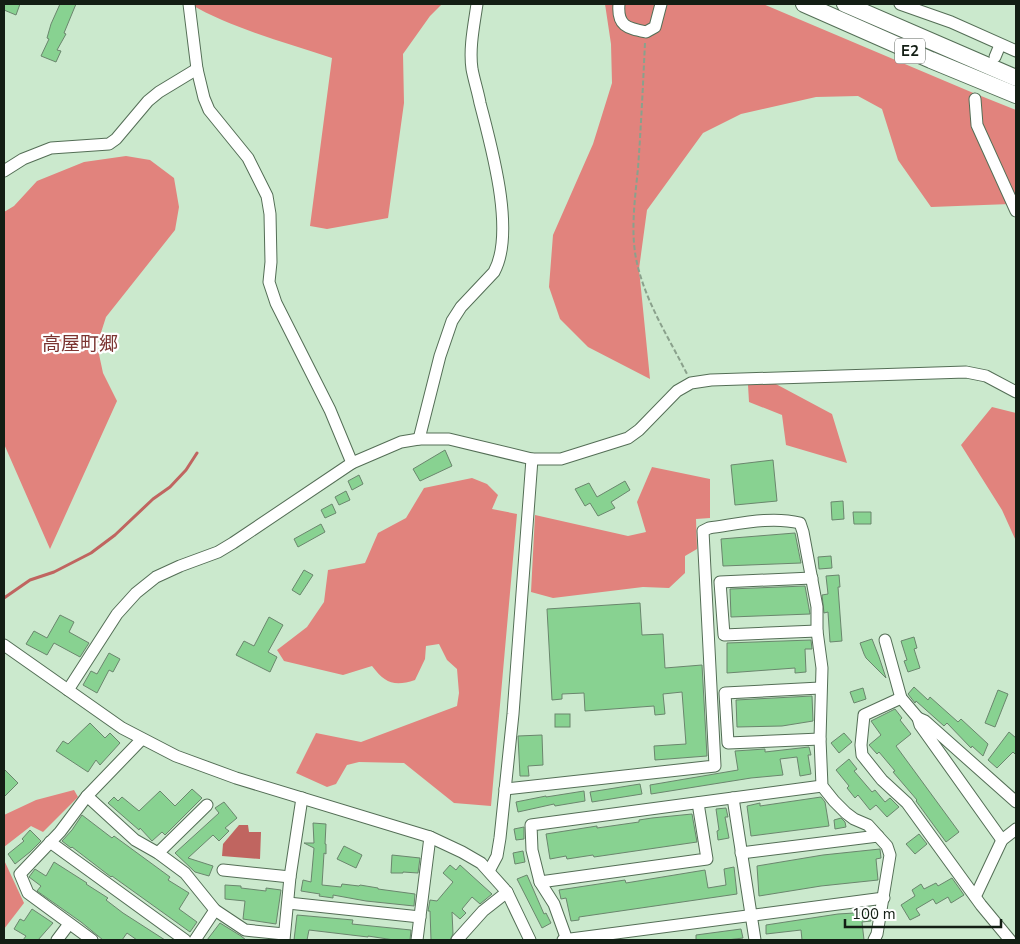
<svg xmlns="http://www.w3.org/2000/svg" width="1020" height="944" viewBox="0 0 1020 944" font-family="'Nunito Sans','Noto Sans JP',sans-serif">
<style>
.forest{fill:#e1837d}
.water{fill:#c06560}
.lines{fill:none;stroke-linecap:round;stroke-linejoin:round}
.stream{stroke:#c06560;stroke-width:3}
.building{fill:#88d291;stroke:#6a866d}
.minor-casing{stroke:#546e56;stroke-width:13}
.highway-casing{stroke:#546e56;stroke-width:18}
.path{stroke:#8aa18c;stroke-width:2;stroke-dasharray:5 2.5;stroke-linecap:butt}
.minor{stroke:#fff;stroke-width:11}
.highway{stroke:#fff;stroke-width:16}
.labels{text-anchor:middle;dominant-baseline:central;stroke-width:4.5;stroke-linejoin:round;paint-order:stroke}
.shield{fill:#fff;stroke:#5a625a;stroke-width:1}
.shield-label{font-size:15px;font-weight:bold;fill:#131e14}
.quarter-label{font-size:19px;fill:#7c3532;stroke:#fff}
</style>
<rect width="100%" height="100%" fill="#cbe9cd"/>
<g class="forest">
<path d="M 190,4 L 442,4 L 430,16 L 403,54 L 404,103 L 388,218 L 327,229 L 310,226 L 332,58 C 285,42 233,29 190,4 Z"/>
<polygon points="605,4 763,4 971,92 1016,110 1016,212 1010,204 931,207 898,160 882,109 858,96 816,97 741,114 703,133 647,210 639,269 650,379 588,347 560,319 549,287 553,235 593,144 612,83 611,44"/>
<polygon points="126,156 150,160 174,178 179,207 175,230 106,317 97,345 103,373 117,401 50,549 4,444 4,212 14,206 37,181 84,162"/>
<polygon points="774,383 832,414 847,463 786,445 782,415 749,402 748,385"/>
<polygon points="992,407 1016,413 1016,541 1002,510 961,445"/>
<polygon points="652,467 710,479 710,518 696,519 697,549 685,556 685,573 669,588 643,587 553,598 531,592 535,515 628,536 646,532 637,502"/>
<path d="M 472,478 L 487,484 L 498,495 L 492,509 L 517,514 L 491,806 L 454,803 L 404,763 L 359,762 L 347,765 L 336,784 L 327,787 L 296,773 L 316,733 L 361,742 L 457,706 L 459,693 L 457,669 L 447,660 L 439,644 L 426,646 L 425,659 L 415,680 C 394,687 385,683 372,666 L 343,675 L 284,661 L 277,650 L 307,627 L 324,602 L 328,570 L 365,563 L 378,533 L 406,518 L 424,488 Z"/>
<polygon points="74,790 78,797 43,832 31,826 4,847 4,815 36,800"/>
<polygon points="4,860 24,903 4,929"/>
</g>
<polygon class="water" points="239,825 248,825 249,832 261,832 260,859 222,856 223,844"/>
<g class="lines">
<polyline class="stream" points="4,598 30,580 54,572 91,553 115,535 153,499 170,487 186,470 197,453"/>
</g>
<g class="building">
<polygon points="4,4 20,4 16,15 4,10"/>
<polygon points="60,4 76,4 64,33 66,34 57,50 61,51 56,62 41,56 49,39 47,38 51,24"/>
<polygon points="445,450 452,466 420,481 413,469"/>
<polygon points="773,460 777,501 735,505 731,465"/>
<polygon points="359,475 363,484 352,490 348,481"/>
<polygon points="625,481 630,490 611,502 615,508 598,516 590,503 585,506 575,489 589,483 597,497"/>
<polygon points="346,491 350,500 339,505 335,497"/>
<polygon points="843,501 844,519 832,520 831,502"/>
<polygon points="332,504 336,513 325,518 321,510"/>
<polygon points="853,512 871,512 871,524 854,524"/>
<polygon points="321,524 325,532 298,547 294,539"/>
<polygon points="795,533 801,563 723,566 721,539"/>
<polygon points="831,556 832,568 819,569 818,557"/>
<polygon points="304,570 313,575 300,595 292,590"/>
<polygon points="839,575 840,587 838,587 842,641 830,642 828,612 824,613 822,595 828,594 826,576"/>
<polygon points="805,586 810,614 731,617 730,589"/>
<polygon points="640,603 642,635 663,634 665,668 702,665 707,756 655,760 654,746 686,744 682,692 663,694 665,714 655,715 654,706 585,711 584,693 562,694 562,699 552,700 547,609"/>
<polygon points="60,615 74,622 69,632 89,643 80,657 54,643 47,655 26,644 34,631 47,638"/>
<polygon points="269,617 283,625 268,652 277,657 270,672 236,655 244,641 254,646"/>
<polygon points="914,637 917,648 914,649 920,668 908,672 904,661 907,660 901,641"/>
<polygon points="872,639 879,657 886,678 866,658 864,654 860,643"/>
<polygon points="811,640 812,649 805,649 806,672 795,673 795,668 727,673 727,643"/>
<polygon points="109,653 120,659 113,672 109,670 97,693 83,685 91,671 97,674"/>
<polygon points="914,687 928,700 930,697 958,722 961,719 988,744 983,756 972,746 971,748 947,723 944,726 916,701 915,703 908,694"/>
<polygon points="863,688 866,699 854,703 850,692"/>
<polygon points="998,690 1008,694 995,727 985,723"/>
<polygon points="812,696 813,721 782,726 737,727 736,700"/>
<polygon points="895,709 902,718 900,720 911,734 896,746 959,832 946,842 916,801 917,800 893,772 895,771 879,752 877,754 869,745 881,735 871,721"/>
<rect x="555" y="714" width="15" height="13"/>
<polygon points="90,723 105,738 110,733 120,743 100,765 96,760 88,772 56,751 63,741 68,744"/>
<polygon points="1009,732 1016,738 1016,755 1013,752 997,768 988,760"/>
<polygon points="844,733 852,742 839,753 831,743"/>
<polygon points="542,735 543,765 528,766 529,776 520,776 518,736"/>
<polygon points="809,747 811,755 808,755 811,774 800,776 797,757 780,759 783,775 751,778 651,794 650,785 738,770 735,751 765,749 765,752"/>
<polygon points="849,759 857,769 854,771 872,792 875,790 885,802 890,798 899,807 887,817 876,805 870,810 858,795 855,798 847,788 849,786 836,770"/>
<polygon points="4,769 18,783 4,797"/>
<polygon points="640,784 642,794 592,802 590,792"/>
<polygon points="192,789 202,798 165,835 162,832 152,841 140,828 139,830 108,803 114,797 118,801 122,797 139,811 160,791 175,806"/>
<polygon points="584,791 585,801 555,806 554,804 518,812 516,802 546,796 546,797"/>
<polygon points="821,797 825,802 829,826 751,836 747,806 760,803 760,806"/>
<polygon points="224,802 237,818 225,828 229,831 219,841 213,835 188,858 213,866 209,876 195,872 175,853 219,813 215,808"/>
<polygon points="726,808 728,817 725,817 729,838 718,840 717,831 719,830 716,809"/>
<polygon points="692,814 697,842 594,857 593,855 567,859 566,856 550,859 546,834 597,826 597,828 639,822 639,820 652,818"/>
<polygon points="82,815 112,838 114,836 170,877 168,880 189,893 179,909 197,922 190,932 112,876 111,877 72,847 71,848 62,841 72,830"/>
<polygon points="841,818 845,822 846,827 835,829 834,820"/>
<polygon points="313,823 326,824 325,844 326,844 326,854 324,853 322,885 341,887 342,884 359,886 360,885 378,888 378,889 415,894 414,906 366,901 333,895 333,898 319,896 320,894 301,891 303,880 311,882 314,848 304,843 314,843"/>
<polygon points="524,827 524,839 516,840 514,829"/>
<polygon points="30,830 41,841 30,852 15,864 8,854 24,841 22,839"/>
<polygon points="919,834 927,844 915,854 906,844"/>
<polygon points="344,846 362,855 356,868 337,859"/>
<polygon points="880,849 881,858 876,859 878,880 821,886 759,896 757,866 823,855"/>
<polygon points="523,851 525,862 515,864 513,853"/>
<polygon points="392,855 420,858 418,873 403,872 403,873 391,873"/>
<polygon points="54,862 87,883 86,884 108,898 106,900 123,913 165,940 137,940 127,933 122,940 103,940 81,922 37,891 41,886 29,877 35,869 46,876"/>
<polygon points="450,865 456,870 460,865 492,894 480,904 472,897 462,909 466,913 460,919 452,912 453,934 450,940 431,940 430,911 428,911 430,900 437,901 453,882 443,873"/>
<polygon points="734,867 737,894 579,917 579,920 571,921 566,898 561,899 559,890 625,880 626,883 705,870 708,888 726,885 724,869"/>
<polygon points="527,875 544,914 546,913 551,923 542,928 517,879"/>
<polygon points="952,878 964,895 951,903 948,897 936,904 933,899 916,909 920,915 910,920 901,905 915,896 912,890 921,884 924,889 936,883 938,886"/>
<polygon points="225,885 241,886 241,888 266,891 266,888 281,890 276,924 243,919 245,901 225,899"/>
<polygon points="32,909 53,923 38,940 23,940 26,936 14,929 20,919 24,921"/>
<polygon points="871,912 871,921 862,922 864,940 802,940 801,930 766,934 766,925 838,914"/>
<polygon points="297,915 353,920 352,924 411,930 410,940 394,940 368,936 368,937 309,930 307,940 294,940"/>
<polygon points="220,923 241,936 246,940 207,940"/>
<polygon points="741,929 743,938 727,940 696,940 696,935"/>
</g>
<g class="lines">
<g class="minor-casing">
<g id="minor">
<polyline points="189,4 197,69 204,98 209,110 248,158 267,196 270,214 271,262 269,282 276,303 330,410 352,463"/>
<path d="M 619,4 C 617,26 627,28 646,32 L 655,27 L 661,4"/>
<polyline points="900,4 951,22 1016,51"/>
<polyline points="995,57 1000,45"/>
<polyline points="975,99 977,125 1016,211"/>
<polyline points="4,171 23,159 51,148 109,144 116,139 148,101 159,92 197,69"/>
<path d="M 419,439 L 440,356 L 452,321 L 461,307 L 494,272 C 516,232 491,146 480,103 C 478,92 474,80 472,69 C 469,48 474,25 477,4"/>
<polyline points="812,578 720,582 724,635 817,631"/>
<polyline points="885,640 901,698 918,718"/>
<polyline points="4,645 122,728 176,756 236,778 430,837 462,852 481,863 507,892 530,940"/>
<polyline points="68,690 117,614 136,593 156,577 180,566 218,552 233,543 352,463 401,442 419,439 449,439 532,459 561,459 628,438 639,430 677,391 691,383 711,380 966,372 986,376 1016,392"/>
<polyline points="901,698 864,715 861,745 862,755 882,780 907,803 981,905 1010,940"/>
<polyline points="820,739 728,743 725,693 820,688"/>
<path d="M 505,789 L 715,766 L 703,531 L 709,528 C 739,524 770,516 800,523 L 803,532 L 817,607 L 817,631 L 822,668 L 820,739 L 822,786 L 834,801 L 846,813 L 854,819 L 868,825 L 887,846 L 890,855 L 877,934 L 874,940"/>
<polyline points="87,796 135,840 158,853 185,873 215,910 245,930 284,934"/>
<polyline points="733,798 755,940"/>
<polyline points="1002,840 920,725 918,718 925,721 1016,802"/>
<polyline points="50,842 185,940"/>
<polyline points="158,853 207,805"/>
<polyline points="741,853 878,836"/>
<polyline points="223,870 290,877"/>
<polyline points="489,871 497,856 500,838 513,714 532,459"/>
<polyline points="540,882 707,859 698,803"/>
<polyline points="975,896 977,893 1002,840 1016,829"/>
<polyline points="288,903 420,917"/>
<polyline points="57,940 69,924"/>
<polyline points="92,940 28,893 20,874 60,832 87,796 142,739"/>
<polyline points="195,940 215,910"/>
<polyline points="284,940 290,877 302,798"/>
<polyline points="417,940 430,837"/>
<polyline points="457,940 483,911 507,892"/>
<polyline points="563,940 884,898"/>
<polyline points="567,940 554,904 540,882 532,850 531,825 822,786"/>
</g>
</g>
<g class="highway-casing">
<g id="highway">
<polyline points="804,4 931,60 1016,95"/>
<polyline points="845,4 1016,78"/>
</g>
</g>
<path class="path" d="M 645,43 C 643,85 641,127 638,168 C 635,199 630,233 637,263 C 646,303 669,338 687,374"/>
<use href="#minor" class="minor"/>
<use href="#highway" class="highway"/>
</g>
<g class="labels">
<rect class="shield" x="895" y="38.5" width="30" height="25" rx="4"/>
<g class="shield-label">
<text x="910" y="51">E2</text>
</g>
<g class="quarter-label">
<text x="80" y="344">高屋町郷</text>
</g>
</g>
<rect width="1020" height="944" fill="none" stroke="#131e14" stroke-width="10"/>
<path d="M845 919v8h156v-8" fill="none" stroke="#131e14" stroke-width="2.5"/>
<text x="852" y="919" font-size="15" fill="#131e14" stroke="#ffffff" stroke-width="4" paint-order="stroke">100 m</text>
</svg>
